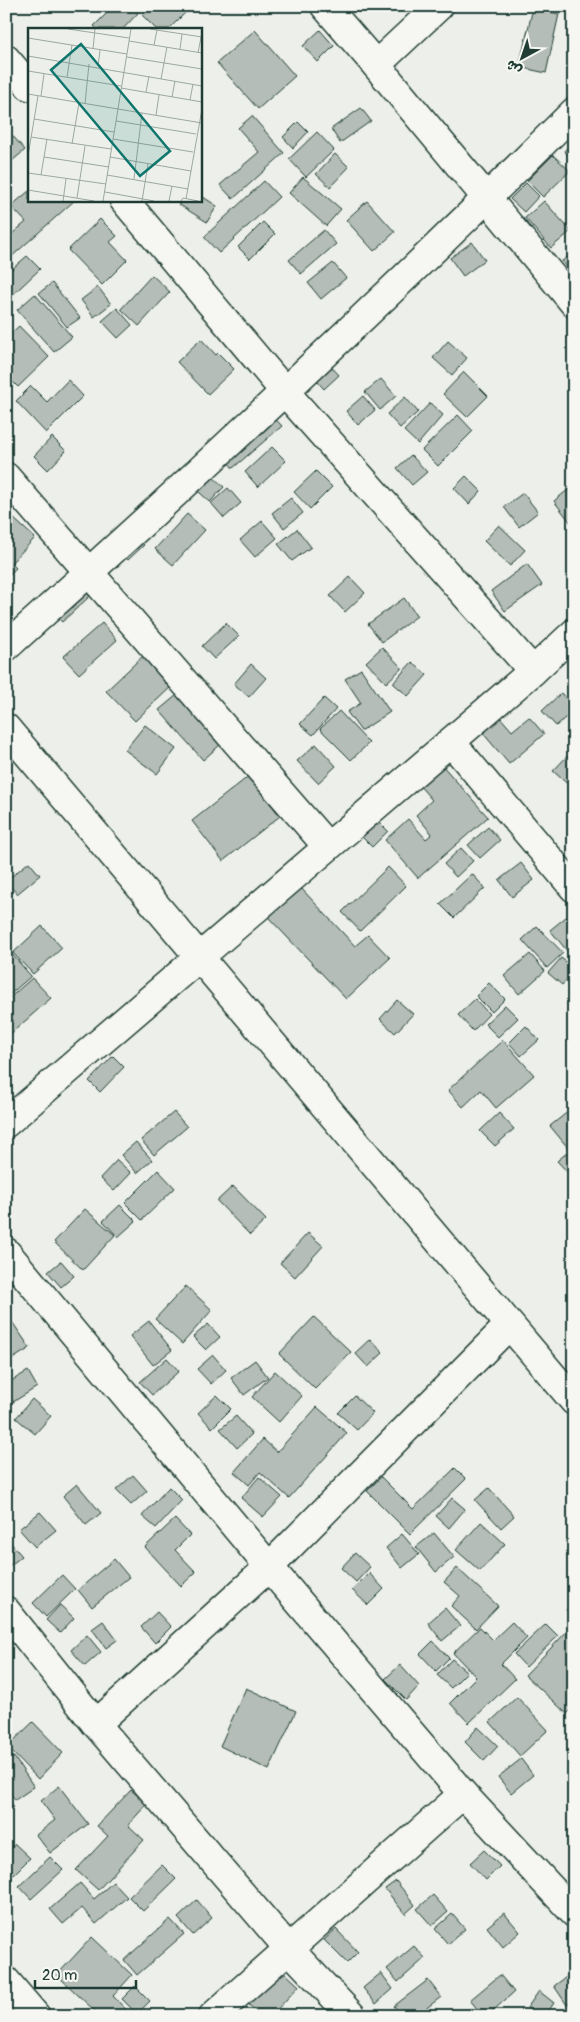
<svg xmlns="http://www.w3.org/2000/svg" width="580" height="2022" viewBox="0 0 580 2022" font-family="Pangolin,'Playpen Sans Arabic',sans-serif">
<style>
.building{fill:#b4bdb8;stroke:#1f3d34}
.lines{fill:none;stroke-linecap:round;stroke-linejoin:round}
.street-casing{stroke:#1f3d34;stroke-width:31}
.secondary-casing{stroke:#1f3d34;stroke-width:31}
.street{stroke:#f6f6f2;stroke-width:28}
.secondary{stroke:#f6f6f2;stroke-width:28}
.inset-road{fill:none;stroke:#9ba8a1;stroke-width:1}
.view{fill:#0f766e;fill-opacity:0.15;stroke:#0f766e;stroke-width:2.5}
.inset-edge{fill:none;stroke:#1f3d34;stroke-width:2.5}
</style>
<rect width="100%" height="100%" fill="#edefea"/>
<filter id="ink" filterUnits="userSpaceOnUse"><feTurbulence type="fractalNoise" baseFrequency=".02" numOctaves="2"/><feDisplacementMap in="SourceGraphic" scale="10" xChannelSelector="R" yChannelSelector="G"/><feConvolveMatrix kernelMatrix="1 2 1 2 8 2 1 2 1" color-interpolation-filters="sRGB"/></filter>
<g filter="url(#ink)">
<g class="building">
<polygon points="114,6 131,6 138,13 123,29 97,29 94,26"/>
<polygon points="151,6 192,6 169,29 156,29 142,15"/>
<polygon points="533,8 559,14 546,73 519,67"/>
<polygon points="255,30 295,76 258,109 217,63"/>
<polygon points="320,30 334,46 318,62 303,46"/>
<polygon points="361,108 371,121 340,143 331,129"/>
<polygon points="252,116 284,153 233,199 220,185 259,152 238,128"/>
<polygon points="298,122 308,132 293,148 283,137"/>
<polygon points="317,132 334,150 306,177 289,159"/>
<polygon points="11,134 25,150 6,166 6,139"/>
<polygon points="574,140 574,160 564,151"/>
<polygon points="335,154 349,167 330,187 316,174"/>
<polygon points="553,155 570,171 543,197 527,181"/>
<polygon points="303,177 341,209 326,226 289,193"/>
<polygon points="264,181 279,197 219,253 204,237"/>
<polygon points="526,183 539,196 524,212 510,199"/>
<polygon points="29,191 29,200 75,200 9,259 6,256 6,239 26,222 11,206"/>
<polygon points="200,195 217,206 207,222 178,204 181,200 200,200"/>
<polygon points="367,201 395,232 374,251 346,220"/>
<polygon points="544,201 571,231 551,248 525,218"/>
<polygon points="100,219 117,236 110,242 127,260 102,285 68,250"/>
<polygon points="263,222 275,234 250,259 238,247"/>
<polygon points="324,230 336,244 301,274 289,260"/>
<polygon points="472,242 485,260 463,276 450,258"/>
<polygon points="574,252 574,275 562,261"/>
<polygon points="27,256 40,269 6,301 6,263 12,269"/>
<polygon points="333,263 346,278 321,299 308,283"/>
<polygon points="152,275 170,292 139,326 121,309"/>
<polygon points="52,283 80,318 67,327 39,293"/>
<polygon points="98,287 111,304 94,317 81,300"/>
<polygon points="35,294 72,337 54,352 17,310"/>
<polygon points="117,308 132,325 118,338 102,321"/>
<polygon points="19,326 49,357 18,387 6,375 6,338"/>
<polygon points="201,339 216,355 218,353 234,369 208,394 177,362"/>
<polygon points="448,341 467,358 452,375 433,358"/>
<polygon points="326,361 339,375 324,389 311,374"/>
<polygon points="464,372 488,396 467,417 443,394"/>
<polygon points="381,379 396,396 380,410 365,392"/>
<polygon points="68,380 83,396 46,433 16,401 31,386 47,402"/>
<polygon points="363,396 375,410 358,425 346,411"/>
<polygon points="405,397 418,412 400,428 387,414"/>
<polygon points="430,403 443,415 418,444 404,431"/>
<polygon points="267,410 282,426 233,468 218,451"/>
<polygon points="458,415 473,431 438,466 422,450"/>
<polygon points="52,437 66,451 48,470 34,456"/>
<polygon points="272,447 286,461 258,487 245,472"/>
<polygon points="411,455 427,472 412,485 397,468"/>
<polygon points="201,466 224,487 210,502 187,481"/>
<polygon points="316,471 332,487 310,509 294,492"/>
<polygon points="466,476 481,491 469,504 454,488"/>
<polygon points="228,488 241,503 224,518 211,503"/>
<polygon points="569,489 574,495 574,527 554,501"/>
<polygon points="523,493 538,512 519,527 504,507"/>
<polygon points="291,498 303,513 284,528 272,513"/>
<polygon points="187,514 205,530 173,565 155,549"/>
<polygon points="12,517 35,538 11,563 16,568 6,578 6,523"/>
<polygon points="262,521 277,538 255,557 240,540"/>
<polygon points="499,525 525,550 510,566 484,541"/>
<polygon points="130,529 144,545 128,560 113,543"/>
<polygon points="297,529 311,547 292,561 278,544"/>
<polygon points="527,564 542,585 505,611 491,591"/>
<polygon points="350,577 365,593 345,612 330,596"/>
<polygon points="75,579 90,596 62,622 46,606"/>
<polygon points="404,598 417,616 382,642 368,624"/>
<polygon points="102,623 117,640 79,674 63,657"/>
<polygon points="226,623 239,636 214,659 202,646"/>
<polygon points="382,647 402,668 386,683 366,662"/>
<polygon points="145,654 174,684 135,721 106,691"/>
<polygon points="412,662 427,675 408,696 393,683"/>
<polygon points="251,664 266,678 249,697 234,684"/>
<polygon points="361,669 390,712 361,731 347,712 361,703 345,679"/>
<polygon points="561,693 574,708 574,710 556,726 542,711"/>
<polygon points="177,695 220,745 203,760 159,710"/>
<polygon points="324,698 336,709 313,735 300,724"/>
<polygon points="339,711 369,743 351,760 320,729"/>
<polygon points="500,717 512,731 529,717 544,734 509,764 482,732"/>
<polygon points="145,725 176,749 157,774 125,750"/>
<polygon points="316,744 336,766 318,783 297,761"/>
<polygon points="574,749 574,790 553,771"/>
<polygon points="441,764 488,817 418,878 385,840 408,819 426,839 432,834 416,815 432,800 418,784"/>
<polygon points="249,776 280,816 223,861 192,821"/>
<polygon points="374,817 388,831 372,847 358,833"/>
<polygon points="488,827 500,840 480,858 468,845"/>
<polygon points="461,848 473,861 456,877 444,864"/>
<polygon points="29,862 40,875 17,894 6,881"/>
<polygon points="521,863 534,880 512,897 499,880"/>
<polygon points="388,867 406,886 360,931 342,912"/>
<polygon points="472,874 485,888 454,918 440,904"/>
<polygon points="300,887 355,946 368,935 390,958 346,999 268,917"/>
<polygon points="566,917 574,927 574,947 568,952 550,930"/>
<polygon points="42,926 62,948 33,974 13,953"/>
<polygon points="537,926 563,953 547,968 522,940"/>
<polygon points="11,953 31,976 6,998 6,957"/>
<polygon points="530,954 545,971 519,994 504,976"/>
<polygon points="561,958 574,968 574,972 562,985 548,973"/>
<polygon points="32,978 51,998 6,1038 6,1001"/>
<polygon points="489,983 505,999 492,1012 476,996"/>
<polygon points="475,999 489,1014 473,1031 458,1015"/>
<polygon points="397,1000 413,1014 395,1033 380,1019"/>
<polygon points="505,1005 518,1018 498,1037 485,1024"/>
<polygon points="526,1026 539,1040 521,1056 509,1043"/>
<polygon points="503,1040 534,1075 496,1108 481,1090 463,1107 448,1090"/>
<polygon points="113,1056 124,1067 100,1092 89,1081"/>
<polygon points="574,1107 574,1145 569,1149 550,1126"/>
<polygon points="174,1112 187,1127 154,1155 141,1140"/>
<polygon points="499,1113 514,1129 495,1146 480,1131"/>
<polygon points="136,1142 152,1160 137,1173 121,1155"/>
<polygon points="574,1147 574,1179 557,1161"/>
<polygon points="117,1160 131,1173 114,1191 100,1178"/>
<polygon points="158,1170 175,1188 142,1220 125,1203"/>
<polygon points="233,1186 266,1220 250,1235 217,1201"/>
<polygon points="120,1205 136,1221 118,1237 103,1221"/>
<polygon points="85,1209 115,1235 83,1270 54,1242"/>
<polygon points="308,1233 323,1246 295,1277 280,1263"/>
<polygon points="61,1261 74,1276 61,1287 48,1272"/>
<polygon points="186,1286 212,1310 182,1344 155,1319"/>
<polygon points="6,1313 30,1348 6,1363"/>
<polygon points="314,1317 351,1352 315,1389 279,1354"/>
<polygon points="149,1321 172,1350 153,1365 130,1336"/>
<polygon points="208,1324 220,1337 206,1350 193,1337"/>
<polygon points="370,1339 383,1353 368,1367 355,1353"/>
<polygon points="213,1355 226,1370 211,1384 197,1369"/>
<polygon points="167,1358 179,1371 152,1395 140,1382"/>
<polygon points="255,1360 268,1377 244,1395 231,1378"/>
<polygon points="28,1371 37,1387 13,1402 6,1391 6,1384"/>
<polygon points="275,1371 302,1396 279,1422 252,1397"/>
<polygon points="217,1395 231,1409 212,1428 198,1413"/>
<polygon points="355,1396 373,1413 357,1430 338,1413"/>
<polygon points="32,1399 51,1416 35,1434 16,1418"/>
<polygon points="317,1407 347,1433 289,1498 260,1472 249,1485 234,1472 263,1439 277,1452"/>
<polygon points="236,1416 252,1434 237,1448 220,1429"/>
<polygon points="455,1468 466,1479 410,1534 367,1491 381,1477 413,1509"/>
<polygon points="133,1475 147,1491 131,1505 116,1490"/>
<polygon points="259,1477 282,1497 263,1517 241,1498"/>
<polygon points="77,1484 101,1513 86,1525 63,1496"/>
<polygon points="169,1487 182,1500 156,1528 142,1516"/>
<polygon points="489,1488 514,1516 501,1528 475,1500"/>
<polygon points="452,1498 465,1509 449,1528 436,1516"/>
<polygon points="40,1512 56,1530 35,1547 19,1529"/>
<polygon points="175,1519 190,1535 175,1550 196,1572 181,1586 145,1547"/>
<polygon points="481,1522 505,1544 480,1571 456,1550"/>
<polygon points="434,1533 454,1557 436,1572 416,1547"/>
<polygon points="402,1534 419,1554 402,1568 386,1548"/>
<polygon points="8,1540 22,1556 6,1569 6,1541"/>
<polygon points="355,1553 370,1567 356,1582 341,1568"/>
<polygon points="114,1559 129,1577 92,1607 78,1590"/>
<polygon points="457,1568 498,1606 476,1629 451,1606 460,1596 444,1582"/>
<polygon points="369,1573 384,1589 368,1605 352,1590"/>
<polygon points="62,1575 75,1589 46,1617 33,1603"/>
<polygon points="574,1602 574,1617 566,1610"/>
<polygon points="60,1605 74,1618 60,1633 46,1620"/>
<polygon points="445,1608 460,1626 442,1641 428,1623"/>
<polygon points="157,1612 171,1627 155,1643 141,1627"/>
<polygon points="103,1621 117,1640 106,1648 92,1629"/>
<polygon points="512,1622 527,1638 501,1664 515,1679 469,1723 450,1703 476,1677 453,1653 480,1627 493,1640"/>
<polygon points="546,1624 558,1636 526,1667 514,1654"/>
<polygon points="572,1626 574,1628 574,1660 571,1663 574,1665 574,1707 567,1714 525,1675"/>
<polygon points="87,1635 101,1652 85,1666 71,1650"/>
<polygon points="433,1641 449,1658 436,1671 420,1654"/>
<polygon points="452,1659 467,1672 451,1688 437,1675"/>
<polygon points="400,1665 419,1686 406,1700 385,1679"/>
<polygon points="246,1688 296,1711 269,1770 220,1746"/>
<polygon points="517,1697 548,1730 520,1756 490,1722"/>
<polygon points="33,1722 63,1753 38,1779 7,1747"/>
<polygon points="478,1727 498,1746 484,1761 465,1742"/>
<polygon points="14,1757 34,1787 15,1800 6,1787 6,1762"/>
<polygon points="521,1759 533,1775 511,1793 498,1777"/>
<polygon points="59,1786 88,1824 50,1853 36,1835 55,1820 41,1801"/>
<polygon points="131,1790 147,1804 128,1825 144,1840 98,1890 76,1870 108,1836 97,1826"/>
<polygon points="6,1798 14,1807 6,1813"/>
<polygon points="15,1844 30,1858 12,1876 6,1870 6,1854"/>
<polygon points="484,1850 500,1866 486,1880 470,1863"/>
<polygon points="50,1857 63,1870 31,1899 19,1886"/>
<polygon points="162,1865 176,1879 143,1911 129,1897"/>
<polygon points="396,1881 415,1905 405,1914 385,1889"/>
<polygon points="113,1882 127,1897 96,1924 82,1908 63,1924 50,1909 80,1883 94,1899"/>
<polygon points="433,1895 448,1912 432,1926 417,1909"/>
<polygon points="197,1900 212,1918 193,1935 178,1918"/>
<polygon points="504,1913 520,1932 503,1947 487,1927"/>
<polygon points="452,1914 465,1929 448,1944 435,1929"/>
<polygon points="170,1919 184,1934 137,1975 124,1960"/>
<polygon points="336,1929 358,1952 347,1963 324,1940"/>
<polygon points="92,1937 132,1975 113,1996 132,2016 100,2016 57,1975"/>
<polygon points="414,1946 425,1958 398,1982 387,1969"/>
<polygon points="281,1969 299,1986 271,2016 261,2016 248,2004"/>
<polygon points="381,1973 393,1989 376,2004 363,1988"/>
<polygon points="500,1975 514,1992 487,2016 483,2016 470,2000"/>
<polygon points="569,1975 574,1983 574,2000 567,2005 554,1986"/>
<polygon points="428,1980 441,1997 416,2016 402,2016 394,2006"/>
<polygon points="135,1986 150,2001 137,2014 122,1999"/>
<polygon points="539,1991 554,2003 545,2016 537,2016 527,2008"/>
</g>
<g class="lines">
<g class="street-casing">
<g id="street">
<polyline points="325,6 376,65 574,303"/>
<polyline points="6,59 29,86"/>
<polyline points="376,65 439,6"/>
<polyline points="124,200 285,392 533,671"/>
<polyline points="6,477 327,846"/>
<path d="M 6,647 C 200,473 390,295 574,112"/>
<polyline points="451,742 574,888"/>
<polyline points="6,1252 269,1567 463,1794 574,1913"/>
<polyline points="6,1611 96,1724 289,1949 352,2016"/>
<polyline points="96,1724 269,1567 509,1325"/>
<polyline points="6,1981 36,2016"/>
<polyline points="213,2016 463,1794"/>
</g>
</g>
<g class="secondary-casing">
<g id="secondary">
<polyline points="6,728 574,1401"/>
<polyline points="6,1123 533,671 574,633"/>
</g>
</g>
<use href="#street" class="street"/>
<use href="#secondary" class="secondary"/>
</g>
</g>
<g transform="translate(28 28)">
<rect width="174" height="174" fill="#edefea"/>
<path class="inset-road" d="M 40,1 L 101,10M 122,1 L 174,9M 0,10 L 99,26M 101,13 L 174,25M 126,17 L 129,2M 65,21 L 67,1M 152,21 L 154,6M 170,25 L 174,4M 0,28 L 174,58M 99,29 L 174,41M 70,38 L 72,22M 0,43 L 93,58M 39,49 L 44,17M 133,51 L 139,19M 93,60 L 174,74M 118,64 L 121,48M 0,66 L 174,95M 13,68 L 16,46M 144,69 L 147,53M 162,72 L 165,56M 57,76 L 61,36M 128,87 L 131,67M 6,91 L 86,104M 88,93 L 168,106M 3,109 L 83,121M 85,111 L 165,124M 44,116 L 51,75M 0,128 L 10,68M 16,129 L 81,139M 82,129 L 163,143M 0,145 L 78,156M 13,147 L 19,111M 79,147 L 160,161M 106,151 L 114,85M 0,162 L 66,173M 77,164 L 126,173M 49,170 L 57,118M 158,171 L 174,81M 35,173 L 38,151M 75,173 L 103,1M 114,173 L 120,136M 141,173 L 144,158M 153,173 L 155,170 L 170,173"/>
<path class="view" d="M 53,16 L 142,123 L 112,148 L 23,42 Z"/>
<rect width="174" height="174" class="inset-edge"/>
</g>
<rect width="580" height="2022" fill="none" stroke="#f6f6f2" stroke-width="25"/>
<rect x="12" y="12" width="555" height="1997" fill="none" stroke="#1f3d34" stroke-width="2" filter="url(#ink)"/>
<g transform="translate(522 58) rotate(220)" stroke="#f6f6f2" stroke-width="4" paint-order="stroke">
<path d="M0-4L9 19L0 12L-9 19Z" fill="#1f3d34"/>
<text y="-8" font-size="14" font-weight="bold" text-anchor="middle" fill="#1f3d34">ش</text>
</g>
<path d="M35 1980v8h101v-8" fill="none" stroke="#1f3d34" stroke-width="2.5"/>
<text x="42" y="1980" font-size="15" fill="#1f3d34" stroke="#f6f6f2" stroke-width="4" paint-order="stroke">20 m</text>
</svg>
